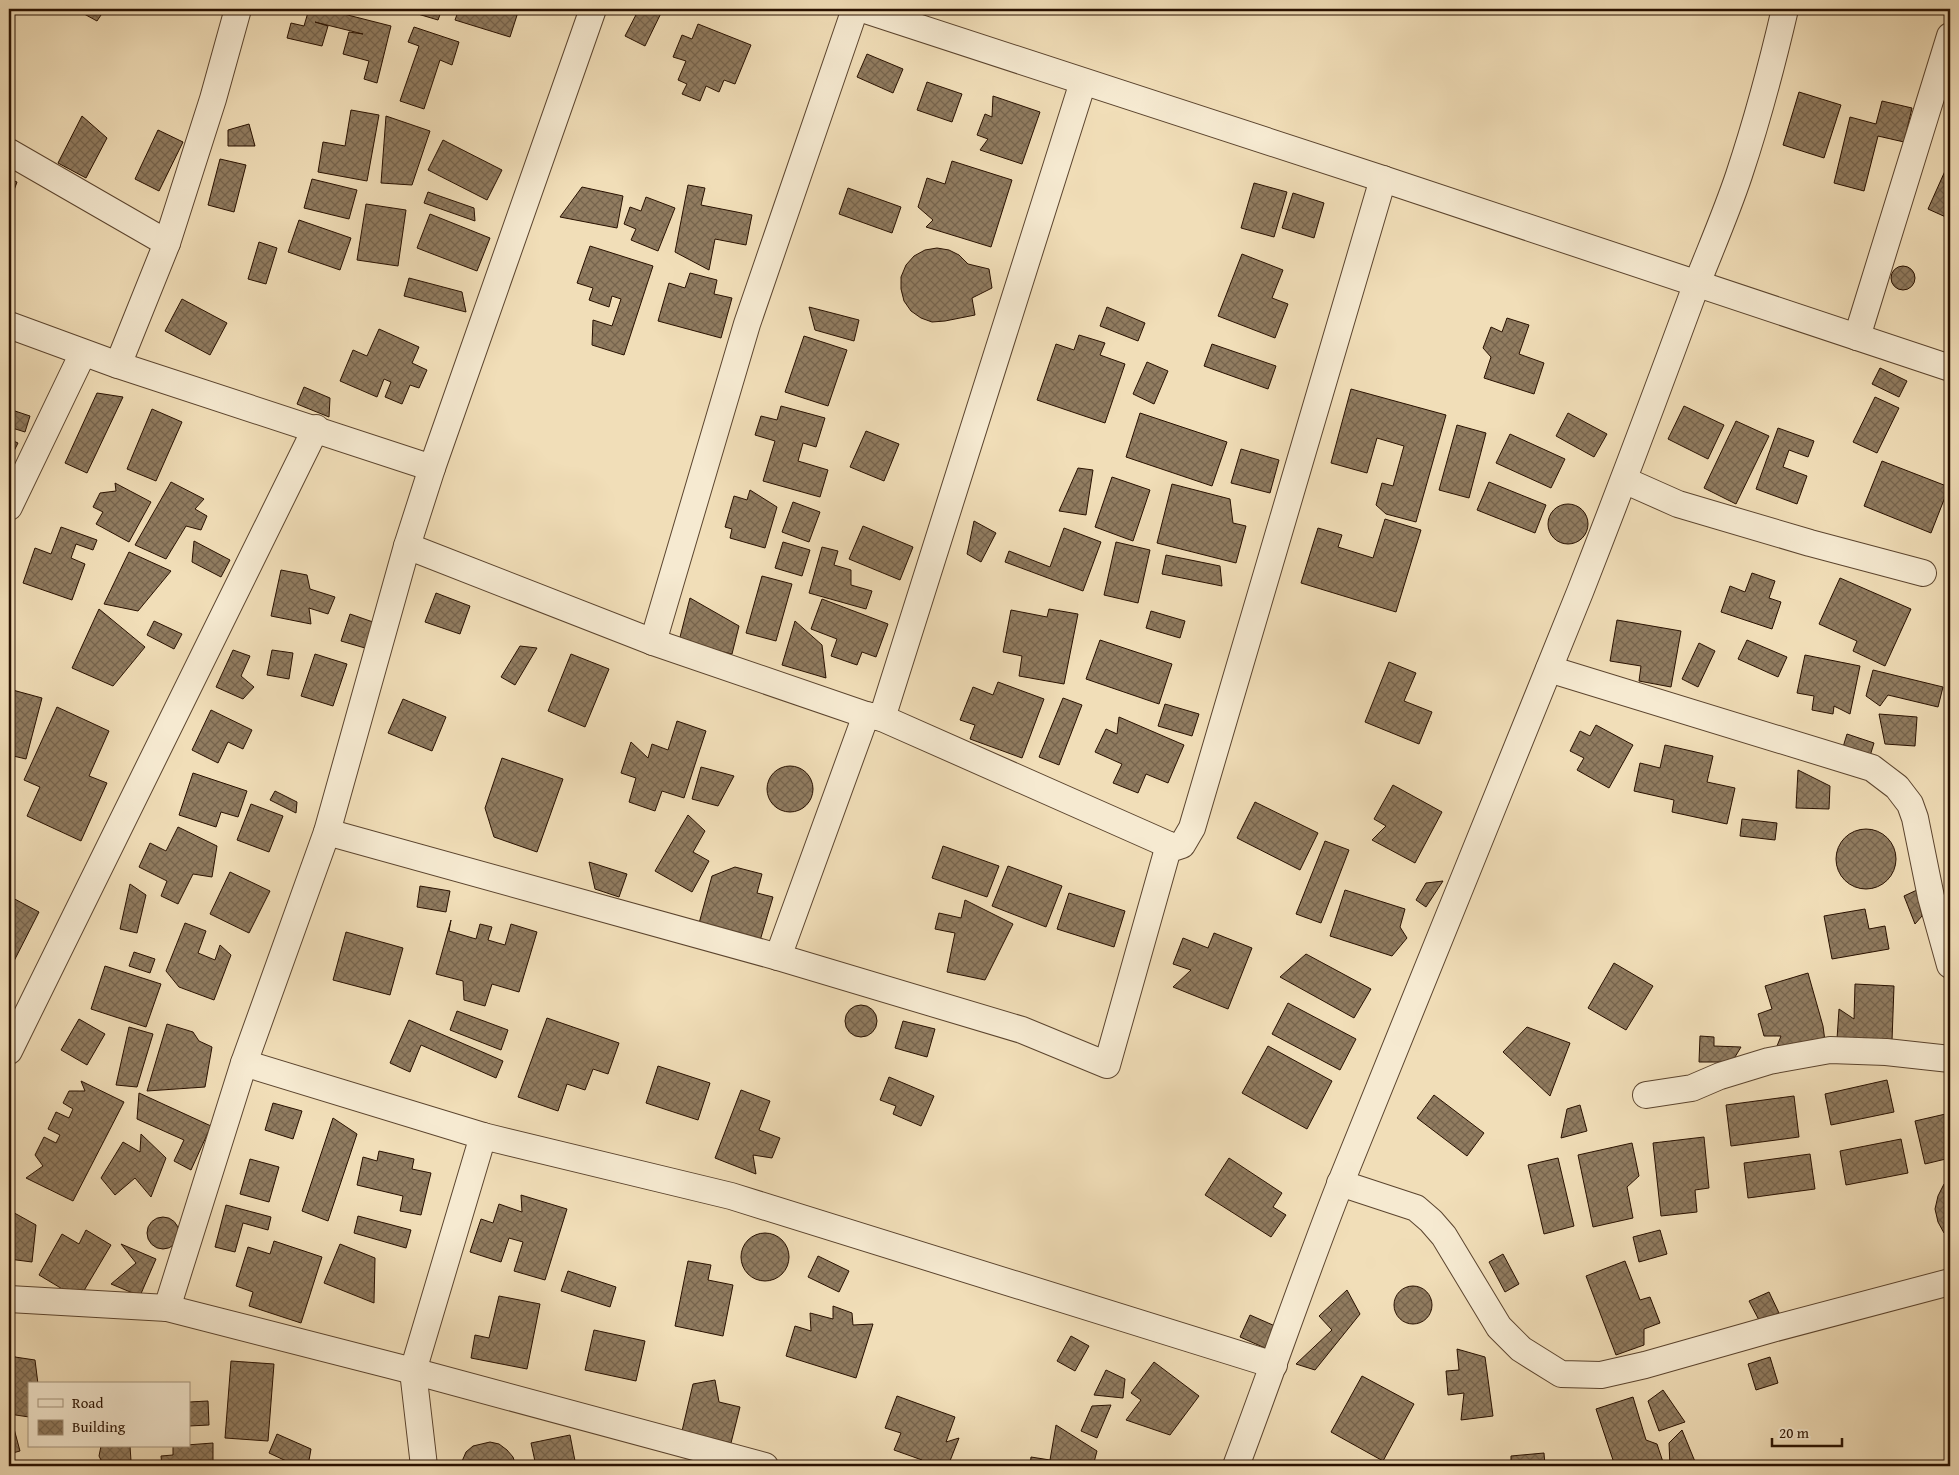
<svg xmlns="http://www.w3.org/2000/svg" width="1959" height="1475" viewBox="0 0 1959 1475" font-family="'Gentium Book Plus',serif">
<style>
.building{fill:url(#building-cross-hatch);stroke:#291100}
.lines{fill:none;stroke-linecap:round;stroke-linejoin:round}
.minor-casing{stroke:#5b442e;stroke-width:28}
.minor{stroke:#f6ead1;stroke-width:26}
</style>
<defs>
<pattern id="building-cross-hatch" width="8" height="8" patternUnits="userSpaceOnUse" patternTransform="scale(1.25)"><rect width="8" height="8" fill="#917c60"/><path d="M0 0l8 8M0 8l8-8" fill="none" stroke="#76644d"/></pattern>
</defs>
<rect width="100%" height="100%" fill="#f1deb8"/>
<filter id="stains"><feTurbulence type="fractalNoise" baseFrequency=".004" numOctaves="4"/><feColorMatrix values="0 0 0 0 .2 0 0 0 0 .09 0 0 0 0 .02 0 0 0 .5 -.17"/></filter>
<radialGradient id="worn" r=".72"><stop offset=".6" stop-color="#630" stop-opacity="0"/><stop offset="1" stop-color="#630" stop-opacity=".3"/></radialGradient>
<g class="building">
<polygon points="75,9 105,9 97,21"/>
<polygon points="309,9 324,9 391,26 377,83 364,79 369,61 343,54 349,32 363,34 315,22 328,26 322,46 287,38 291,23 304,26"/>
<polygon points="412,9 442,9 438,20 411,12"/>
<polygon points="459,9 519,9 510,37 455,20"/>
<polygon points="639,9 663,9 645,46 625,36"/>
<polygon points="698,24 751,45 735,84 724,80 719,92 706,86 700,101 682,94 687,84 678,80 686,61 673,57 682,35 692,39"/>
<polygon points="414,27 459,42 452,65 440,60 424,109 400,101 419,46 408,42"/>
<polygon points="867,54 903,69 893,93 857,77"/>
<polygon points="927,82 962,94 952,122 917,110"/>
<polygon points="1799,92 1841,105 1824,158 1783,145"/>
<polygon points="993,96 1040,112 1022,164 980,150 988,139 977,135 985,114 992,117"/>
<polygon points="1882,101 1912,108 1904,142 1878,136 1864,191 1834,183 1850,117 1876,124"/>
<polygon points="351,110 379,115 367,181 318,172 323,142 345,146"/>
<polygon points="82,116 107,138 86,178 58,163"/>
<polygon points="386,116 430,131 412,185 381,183"/>
<polygon points="249,124 255,146 228,146 228,130"/>
<polygon points="158,130 183,142 159,191 135,179"/>
<polygon points="443,140 502,170 487,200 428,170"/>
<polygon points="220,159 246,165 234,212 208,205"/>
<polygon points="952,161 1012,180 991,247 926,227 933,220 918,207 927,178 945,184"/>
<polygon points="1945,171 1950,174 1950,213 1948,218 1928,209"/>
<polygon points="9,179 17,182 10,201 9,201"/>
<polygon points="312,179 357,190 349,219 304,208"/>
<polygon points="1254,183 1287,192 1274,237 1241,228"/>
<polygon points="688,185 705,188 701,205 752,215 746,245 715,239 709,270 675,252"/>
<polygon points="582,187 623,196 617,228 560,217"/>
<polygon points="848,188 901,207 892,233 839,214"/>
<polygon points="428,192 474,208 475,221 424,203"/>
<polygon points="1293,193 1324,203 1314,238 1282,228"/>
<polygon points="646,197 675,208 658,251 631,240 636,229 624,224 630,207 641,211"/>
<polygon points="366,204 406,210 398,266 357,260"/>
<polygon points="430,214 490,238 477,271 417,248"/>
<polygon points="299,220 351,238 340,270 288,252"/>
<polygon points="259,242 277,248 266,284 248,279"/>
<polygon points="590,246 653,266 624,355 592,345 593,320 612,326 621,299 612,296 609,307 589,300 593,288 577,283"/>
<polygon points="937,248 949,250 959,255 968,264 989,269 992,288 972,298 975,315 945,321 932,322 921,318 911,311 904,301 901,289 901,277 906,265 914,256 925,250"/>
<polygon points="1242,254 1283,270 1272,298 1288,304 1275,338 1218,316"/>
<circle cx="1903" cy="278" r="12"/>
<polygon points="690,273 717,280 714,294 732,298 721,338 658,321 669,283 685,288"/>
<polygon points="409,278 462,292 466,312 404,296"/>
<polygon points="182,299 227,323 210,355 165,331"/>
<polygon points="809,307 859,320 854,341 815,330"/>
<polygon points="1107,307 1145,323 1138,341 1100,326"/>
<polygon points="1507,318 1529,325 1519,354 1544,363 1534,394 1484,378 1491,357 1483,348 1491,327 1502,332"/>
<polygon points="379,329 419,347 412,363 427,370 419,388 410,385 402,404 385,397 391,382 384,379 377,397 340,381 353,350 367,356"/>
<polygon points="1079,335 1105,343 1100,355 1125,364 1105,423 1037,400 1056,344 1074,350"/>
<polygon points="804,336 847,350 828,406 785,392"/>
<polygon points="1212,344 1276,366 1268,389 1204,366"/>
<polygon points="1147,362 1168,371 1154,404 1133,394"/>
<polygon points="1880,368 1907,381 1899,397 1872,384"/>
<polygon points="304,387 330,398 329,417 297,404"/>
<polygon points="1351,389 1446,415 1416,522 1386,514 1376,505 1382,483 1393,486 1404,446 1377,438 1367,473 1331,463"/>
<polygon points="97,393 123,397 87,473 65,463"/>
<polygon points="1875,397 1899,408 1877,453 1853,442"/>
<polygon points="781,406 825,418 816,447 803,443 798,461 828,470 820,497 763,481 775,441 755,435 761,416 777,420"/>
<polygon points="1684,406 1724,425 1708,459 1668,439"/>
<polygon points="9,409 30,416 25,432 9,427"/>
<polygon points="152,409 182,422 156,481 127,469"/>
<polygon points="1140,413 1227,442 1212,486 1126,457"/>
<polygon points="1568,413 1607,434 1594,457 1556,436"/>
<polygon points="1736,421 1769,436 1736,504 1704,488"/>
<polygon points="1457,425 1486,433 1469,498 1439,490"/>
<polygon points="1778,428 1814,441 1808,457 1789,450 1783,467 1807,476 1797,504 1756,489"/>
<polygon points="866,431 899,444 884,481 850,467"/>
<polygon points="1510,434 1565,459 1551,488 1496,463"/>
<polygon points="9,439 18,443 9,461"/>
<polygon points="1241,449 1279,460 1270,493 1231,483"/>
<polygon points="1882,461 1949,487 1931,533 1864,506"/>
<polygon points="1078,468 1093,470 1086,515 1059,511"/>
<polygon points="1112,477 1150,490 1133,541 1095,527"/>
<polygon points="171,482 204,499 195,509 207,516 201,530 186,526 166,559 135,545"/>
<polygon points="1489,482 1546,505 1535,533 1477,510"/>
<polygon points="115,483 151,502 129,542 96,524 103,512 93,507 100,493 116,491"/>
<polygon points="1172,484 1230,499 1233,523 1246,526 1236,563 1157,543"/>
<polygon points="750,490 777,507 765,548 730,538 732,529 725,527 734,496 747,500"/>
<polygon points="793,502 820,512 809,542 782,532"/>
<circle cx="1568" cy="524" r="20"/>
<polygon points="1385,519 1421,530 1396,612 1301,583 1318,528 1342,535 1338,547 1373,558"/>
<polygon points="974,521 996,533 981,562 967,554"/>
<polygon points="863,526 913,547 900,580 849,559"/>
<polygon points="61,527 97,540 93,550 76,544 71,558 85,564 72,600 23,583 35,548 51,554"/>
<polygon points="1064,528 1101,542 1083,591 1005,562 1009,551 1050,567"/>
<polygon points="194,541 230,560 221,577 192,562"/>
<polygon points="783,542 810,550 802,576 775,568"/>
<polygon points="1116,542 1150,550 1138,603 1104,595"/>
<polygon points="822,547 838,551 834,565 851,570 851,585 872,591 866,609 809,593"/>
<polygon points="129,552 171,571 138,611 104,604"/>
<polygon points="1166,555 1220,566 1222,586 1162,574"/>
<polygon points="281,570 307,575 310,589 335,597 328,614 309,608 311,624 271,616"/>
<polygon points="1752,573 1775,581 1769,598 1781,602 1772,629 1721,612 1730,586 1745,592"/>
<polygon points="762,576 792,584 776,641 746,633"/>
<polygon points="1840,578 1911,609 1885,666 1853,651 1857,641 1819,624"/>
<polygon points="436,593 470,606 460,634 425,622"/>
<polygon points="690,598 739,626 732,654 679,641"/>
<polygon points="822,599 888,624 876,657 862,652 857,665 831,656 837,639 811,629"/>
<polygon points="99,609 145,647 113,686 72,668"/>
<polygon points="1049,609 1078,614 1064,684 1019,676 1022,656 1003,652 1011,610 1047,617"/>
<polygon points="1151,611 1185,621 1180,638 1146,628"/>
<polygon points="350,614 373,622 365,648 341,641"/>
<polygon points="1617,620 1681,631 1671,687 1639,681 1641,666 1610,661"/>
<polygon points="154,621 182,634 174,649 147,635"/>
<polygon points="795,621 822,645 826,678 782,665"/>
<polygon points="1100,640 1172,664 1159,704 1086,679"/>
<polygon points="1747,640 1787,657 1778,677 1738,659"/>
<polygon points="1699,643 1715,651 1698,687 1682,679"/>
<polygon points="520,646 537,648 515,685 501,677"/>
<polygon points="233,650 250,656 241,676 254,687 243,699 216,687"/>
<polygon points="272,650 293,653 289,679 267,675"/>
<polygon points="315,654 347,664 333,706 301,696"/>
<polygon points="571,654 609,669 585,727 548,711"/>
<polygon points="1805,655 1860,666 1850,714 1834,706 1833,714 1812,710 1814,696 1797,693"/>
<polygon points="1389,662 1416,673 1404,701 1432,712 1419,744 1365,722"/>
<polygon points="1873,670 1943,687 1938,707 1888,695 1880,706 1866,696"/>
<polygon points="998,682 1044,699 1022,758 970,739 975,725 960,720 973,687 993,695"/>
<polygon points="9,689 42,698 26,759 9,755"/>
<polygon points="1063,698 1082,705 1059,765 1039,757"/>
<polygon points="403,699 446,717 432,751 388,733"/>
<polygon points="1165,704 1199,714 1192,736 1158,726"/>
<polygon points="57,707 109,731 89,776 107,783 81,841 27,816 40,787 24,780"/>
<polygon points="211,710 252,730 243,749 228,742 218,763 192,750"/>
<polygon points="1879,714 1917,717 1915,746 1885,744"/>
<polygon points="1119,717 1184,745 1168,783 1146,774 1138,793 1113,783 1122,764 1095,752 1106,729 1117,734"/>
<polygon points="677,721 706,731 684,798 662,791 655,811 629,802 636,778 621,773 631,742 648,758 652,744 668,750"/>
<polygon points="1596,725 1633,745 1609,788 1577,770 1584,758 1570,751 1580,731 1590,736"/>
<polygon points="1847,734 1874,743 1870,756 1843,747"/>
<polygon points="1665,745 1713,756 1707,782 1735,788 1727,824 1672,812 1674,800 1634,791 1640,763 1660,768"/>
<polygon points="502,758 563,779 537,852 494,837 485,808"/>
<circle cx="790" cy="789" r="23"/>
<polygon points="701,767 734,776 718,806 692,799"/>
<polygon points="1798,770 1830,786 1829,809 1796,808"/>
<polygon points="193,773 247,791 238,817 221,812 216,827 179,815"/>
<polygon points="1393,785 1442,812 1415,863 1372,840 1386,826 1374,819"/>
<polygon points="275,791 297,802 296,813 270,800"/>
<polygon points="1255,802 1318,833 1300,870 1237,838"/>
<polygon points="251,804 283,816 269,852 237,840"/>
<polygon points="688,815 705,831 693,852 709,861 692,892 655,871"/>
<polygon points="1742,819 1777,823 1775,840 1740,836"/>
<polygon points="178,827 217,846 212,877 193,874 178,904 161,896 167,881 139,867 150,843 166,851"/>
<circle cx="1866" cy="859" r="30"/>
<polygon points="1325,841 1349,850 1321,923 1296,914"/>
<polygon points="943,846 999,866 987,897 932,878"/>
<polygon points="589,862 627,874 619,897 595,889"/>
<polygon points="1008,866 1062,886 1046,927 992,906"/>
<polygon points="735,867 762,874 757,893 773,897 759,944 698,927 712,876"/>
<polygon points="230,872 270,891 249,933 210,914"/>
<polygon points="1443,881 1426,907 1416,900 1426,883"/>
<polygon points="130,884 146,895 137,933 120,929"/>
<polygon points="420,886 450,891 446,912 417,907"/>
<polygon points="1345,890 1405,909 1400,927 1407,938 1392,956 1330,936"/>
<polygon points="1917,890 1922,916 1915,924 1904,896"/>
<polygon points="1069,893 1125,911 1114,947 1057,929"/>
<polygon points="9,896 39,912 13,963 9,961"/>
<polygon points="965,900 1013,924 985,980 947,972 955,933 935,929 939,913 961,918"/>
<polygon points="1865,909 1869,929 1885,926 1889,949 1832,959 1824,916"/>
<polygon points="451,920 449,931 476,939 480,924 492,927 488,940 505,945 511,924 537,932 519,992 492,984 485,1006 464,1000 463,981 436,974"/>
<polygon points="185,923 206,931 198,953 215,960 220,945 231,955 214,1000 179,987 166,971"/>
<polygon points="346,932 403,948 390,995 333,980"/>
<polygon points="1214,933 1252,948 1228,1009 1173,987 1191,970 1173,964 1183,938 1208,948"/>
<polygon points="134,952 155,959 150,973 129,966"/>
<polygon points="1306,954 1371,989 1354,1018 1280,977"/>
<polygon points="1614,963 1653,986 1626,1030 1588,1008"/>
<polygon points="105,966 161,984 146,1027 91,1009"/>
<polygon points="1808,973 1823,1026 1825,1041 1777,1046 1781,1036 1764,1036 1758,1014 1772,1009 1765,986"/>
<polygon points="1855,984 1894,986 1892,1041 1837,1039 1839,1009 1854,1019"/>
<polygon points="1288,1003 1356,1039 1340,1070 1272,1034"/>
<circle cx="861" cy="1021" r="16"/>
<polygon points="457,1011 508,1030 501,1050 450,1030"/>
<polygon points="547,1018 619,1043 608,1074 593,1069 585,1090 567,1084 558,1111 518,1097"/>
<polygon points="79,1019 105,1034 87,1065 61,1050"/>
<polygon points="409,1020 503,1061 496,1078 421,1045 410,1072 390,1063"/>
<polygon points="903,1021 935,1029 927,1057 895,1048"/>
<polygon points="167,1024 193,1032 199,1041 212,1047 205,1087 147,1091"/>
<polygon points="129,1027 153,1034 137,1087 116,1085"/>
<polygon points="1527,1027 1570,1043 1550,1096 1503,1052"/>
<polygon points="1700,1036 1714,1037 1714,1046 1741,1047 1732,1062 1699,1062"/>
<polygon points="1268,1046 1332,1081 1307,1129 1242,1093"/>
<polygon points="658,1066 710,1083 698,1120 646,1103"/>
<polygon points="889,1077 934,1096 921,1126 893,1114 896,1106 880,1100"/>
<polygon points="1887,1080 1894,1112 1831,1125 1825,1094"/>
<polygon points="81,1081 124,1102 73,1201 26,1178 43,1166 35,1155 44,1137 56,1143 60,1135 48,1129 56,1112 69,1118 73,1109 63,1103 69,1091 85,1091"/>
<polygon points="741,1090 770,1101 759,1130 780,1138 772,1158 753,1155 756,1174 715,1158"/>
<polygon points="139,1093 211,1126 191,1170 174,1161 184,1140 137,1119"/>
<polygon points="1434,1095 1484,1133 1467,1156 1417,1118"/>
<polygon points="1794,1096 1799,1137 1731,1146 1726,1105"/>
<polygon points="273,1103 302,1111 293,1139 265,1130"/>
<polygon points="1580,1105 1587,1131 1561,1138 1567,1109"/>
<polygon points="1950,1113 1950,1158 1925,1164 1915,1121"/>
<polygon points="333,1118 357,1134 328,1221 302,1211"/>
<polygon points="141,1134 166,1158 151,1197 135,1178 115,1195 101,1178 123,1142 140,1152"/>
<polygon points="1704,1137 1709,1188 1695,1190 1697,1212 1661,1216 1653,1143"/>
<polygon points="1901,1139 1908,1173 1846,1185 1840,1151"/>
<polygon points="1632,1143 1639,1176 1627,1187 1633,1218 1593,1227 1578,1155"/>
<polygon points="379,1151 414,1159 412,1169 431,1173 421,1215 400,1211 403,1196 357,1185 363,1157 377,1161"/>
<polygon points="1810,1154 1815,1189 1748,1198 1744,1163"/>
<polygon points="1229,1158 1282,1193 1273,1207 1286,1215 1271,1237 1205,1195"/>
<polygon points="1558,1158 1574,1226 1544,1234 1528,1165"/>
<polygon points="250,1159 279,1167 269,1202 240,1194"/>
<polygon points="1950,1178 1950,1239 1944,1233 1938,1222 1935,1209 1938,1196 1944,1184"/>
<polygon points="521,1195 567,1209 545,1280 514,1271 523,1242 509,1238 501,1262 470,1252 481,1219 493,1223 499,1204 522,1212"/>
<polygon points="226,1205 271,1217 268,1230 243,1223 235,1252 215,1247"/>
<polygon points="9,1210 36,1225 32,1262 9,1259"/>
<polygon points="358,1216 411,1230 406,1248 354,1233"/>
<circle cx="163" cy="1233" r="16"/>
<polygon points="86,1230 111,1245 79,1299 39,1275 62,1234 79,1244"/>
<polygon points="1660,1230 1667,1254 1639,1262 1633,1237"/>
<circle cx="765" cy="1257" r="24"/>
<polygon points="274,1241 322,1257 301,1323 249,1306 253,1292 236,1286 248,1247 270,1254"/>
<polygon points="121,1244 156,1259 140,1296 111,1284 136,1263"/>
<polygon points="340,1244 375,1258 374,1303 324,1283"/>
<polygon points="1503,1254 1519,1284 1505,1292 1489,1262"/>
<polygon points="818,1256 849,1271 839,1292 808,1277"/>
<polygon points="688,1261 711,1265 708,1280 733,1285 723,1336 675,1326"/>
<polygon points="1625,1261 1640,1300 1650,1297 1660,1323 1644,1329 1644,1345 1616,1355 1586,1276"/>
<polygon points="568,1271 616,1287 610,1307 561,1291"/>
<circle cx="1413" cy="1305" r="19"/>
<polygon points="1347,1290 1360,1314 1315,1370 1296,1364 1332,1330 1319,1316"/>
<polygon points="1769,1292 1779,1313 1760,1322 1749,1301"/>
<polygon points="499,1296 540,1304 527,1369 471,1358 475,1335 489,1338"/>
<polygon points="833,1306 852,1313 853,1325 873,1324 856,1378 786,1356 795,1326 811,1331 810,1313 833,1319"/>
<polygon points="1250,1315 1275,1326 1265,1348 1240,1337"/>
<polygon points="594,1330 645,1341 636,1381 585,1370"/>
<polygon points="1071,1336 1089,1346 1075,1371 1057,1361"/>
<polygon points="9,1343 15,1357 35,1360 38,1384 29,1384 29,1417 9,1414"/>
<polygon points="1457,1349 1485,1357 1493,1416 1461,1420 1464,1393 1448,1395 1446,1371 1459,1370"/>
<polygon points="1770,1357 1778,1383 1756,1390 1748,1364"/>
<polygon points="231,1361 274,1364 268,1441 225,1438"/>
<polygon points="1154,1362 1199,1396 1170,1435 1126,1420 1141,1400 1131,1393"/>
<polygon points="1106,1370 1125,1379 1123,1398 1094,1395"/>
<polygon points="1362,1376 1414,1404 1383,1461 1331,1432"/>
<polygon points="715,1380 719,1402 740,1407 731,1443 682,1431 693,1384"/>
<polygon points="1663,1390 1685,1422 1659,1431 1648,1401"/>
<polygon points="897,1396 955,1417 946,1442 959,1438 948,1466 920,1466 922,1460 894,1450 901,1433 885,1428"/>
<polygon points="1633,1397 1646,1440 1657,1444 1664,1465 1615,1466 1596,1409"/>
<polygon points="208,1401 209,1425 189,1426 189,1402"/>
<polygon points="1111,1405 1097,1438 1081,1431 1092,1406"/>
<polygon points="13,1425 20,1451 9,1454 9,1426"/>
<polygon points="1056,1425 1097,1451 1093,1466 1030,1466 1031,1457 1050,1460"/>
<polygon points="1682,1430 1696,1464 1670,1466 1669,1443"/>
<polygon points="277,1434 311,1449 308,1466 297,1466 269,1453"/>
<polygon points="570,1435 576,1466 536,1466 531,1443"/>
<polygon points="490,1442 499,1444 507,1450 513,1457 516,1466 460,1466 466,1452 473,1446"/>
<polygon points="213,1443 213,1466 162,1466 161,1456 173,1455 173,1446"/>
<polygon points="101,1446 130,1446 131,1461 126,1466 104,1466 99,1456"/>
<polygon points="1544,1453 1545,1466 1511,1466 1511,1456"/>
</g>
<g class="lines">
<g class="minor-casing">
<g id="minor">
<polyline points="862,9 1383,179 1950,368"/>
<polyline points="9,152 167,243"/>
<polyline points="9,325 118,365 432,468"/>
<polyline points="1857,337 1950,36"/>
<polyline points="118,365 167,243 213,99 238,9"/>
<polyline points="1624,480 1678,504 1810,543 1923,573"/>
<polyline points="9,507 83,353"/>
<polyline points="407,546 653,642 866,715 882,718 1169,845 1176,847 1182,845 1192,828 1383,179"/>
<polyline points="653,642 747,324 855,9"/>
<polyline points="1549,669 1872,768 1897,787 1910,804 1915,818 1931,897 1950,965"/>
<polyline points="882,718 1083,82"/>
<polyline points="327,832 778,957 1022,1030 1107,1065 1169,845"/>
<polyline points="778,957 866,715"/>
<polyline points="9,1051 316,428"/>
<polyline points="244,1063 483,1136 731,1196 1274,1365"/>
<polyline points="1646,1095 1692,1088 1720,1076 1769,1061 1830,1050 1886,1052 1950,1059"/>
<polyline points="1340,1183 1416,1208 1431,1221 1444,1236 1499,1327 1521,1349 1561,1374 1601,1375 1645,1365 1772,1329 1950,1282"/>
<polyline points="9,1299 167,1308 413,1371 765,1466"/>
<polyline points="167,1308 244,1063 327,832 407,546 432,468 593,9"/>
<polyline points="424,1466 413,1371 483,1136"/>
<path d="M 1236,1466 C 1271,1373 1303,1279 1339,1187 C 1418,988 1501,791 1580,592 C 1618,495 1655,397 1691,299 C 1707,257 1725,217 1739,175 C 1757,121 1772,65 1785,9"/>
</g>
</g>
<use href="#minor" class="minor"/>
</g>
<rect width="1959" height="1475" fill="none" stroke="#f1deb8" stroke-width="30"/>
<rect x="10" y="10" width="1939" height="1455" fill="none" stroke="#291100" stroke-width="2.5"/>
<rect x="15" y="15" width="1929" height="1445" fill="none" stroke="#291100"/>
<rect x="28" y="1382" width="162" height="65" fill="#f6ead1" stroke="#a4937d"/>
<rect x="38" y="1399" width="25" height="8" fill="#f6ead1" stroke="#a4937d"/>
<text x="72" y="1408" font-size="15" fill="#291100">Road</text>
<rect x="38" y="1420" width="25" height="15" fill="url(#building-cross-hatch)" stroke="#a4937d"/>
<text x="72" y="1432" font-size="15" fill="#291100">Building</text>
<path d="M1772 1438v8h70v-8" fill="none" stroke="#291100" stroke-width="2.5"/>
<text x="1779" y="1438" font-size="15" fill="#291100" stroke="#f6ead1" stroke-width="4" paint-order="stroke">20 m</text>
<rect width="100%" height="100%" filter="url(#stains)"/>
<rect width="100%" height="100%" fill="url(#worn)"/>
</svg>
